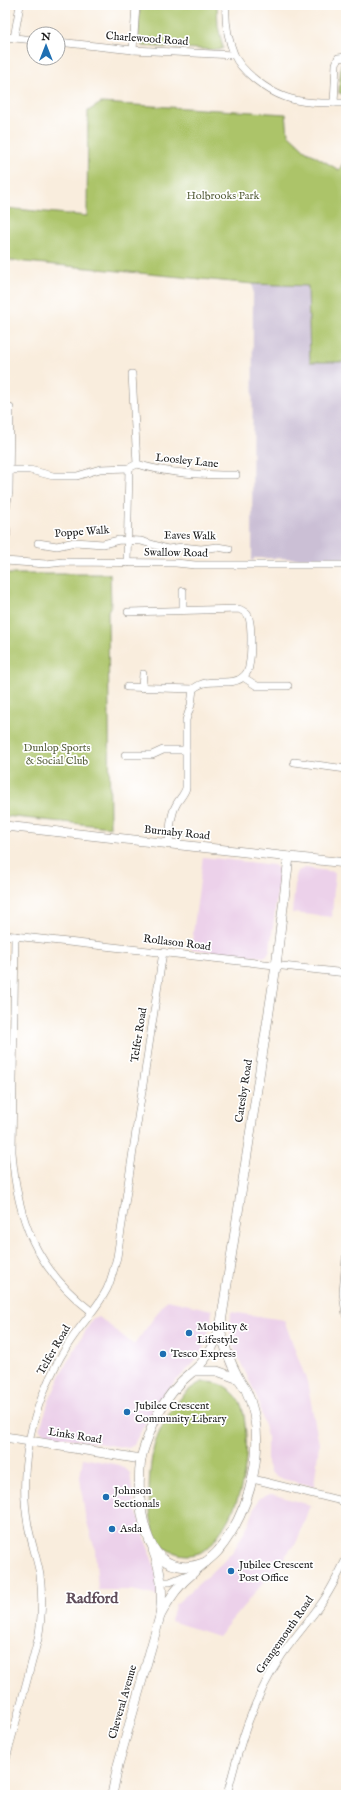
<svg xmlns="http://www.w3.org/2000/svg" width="351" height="1800" viewBox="0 0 351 1800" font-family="'IM FELL English',serif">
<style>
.built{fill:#ecd1ea}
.industrial{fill:#cbbfd5}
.green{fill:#acc469;stroke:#647042}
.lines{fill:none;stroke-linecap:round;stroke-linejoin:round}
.minor-casing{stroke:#8a847c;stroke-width:8}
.tertiary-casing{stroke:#8a847c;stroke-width:10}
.minor{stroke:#fff;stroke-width:7}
.tertiary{stroke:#fff;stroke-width:9}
.poi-dot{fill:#1f6fb2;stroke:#fff;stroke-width:1.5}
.labels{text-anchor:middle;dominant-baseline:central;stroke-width:3.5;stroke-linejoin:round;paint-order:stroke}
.street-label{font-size:11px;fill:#1c1c1c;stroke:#fff}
.park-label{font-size:11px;fill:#565f3b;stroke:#fff}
.poi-label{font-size:11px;fill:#1c1c1c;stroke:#fff;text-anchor:start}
.district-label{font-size:15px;font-weight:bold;fill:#604e5b;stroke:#fff}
</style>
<rect width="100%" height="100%" fill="#fff"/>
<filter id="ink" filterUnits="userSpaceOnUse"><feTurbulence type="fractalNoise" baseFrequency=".025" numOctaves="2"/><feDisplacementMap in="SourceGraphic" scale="8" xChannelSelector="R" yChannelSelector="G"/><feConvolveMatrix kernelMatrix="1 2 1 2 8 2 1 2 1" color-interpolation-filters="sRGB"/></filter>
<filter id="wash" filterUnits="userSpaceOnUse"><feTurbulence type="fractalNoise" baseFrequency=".012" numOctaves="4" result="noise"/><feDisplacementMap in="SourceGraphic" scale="16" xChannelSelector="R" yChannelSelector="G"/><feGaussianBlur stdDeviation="0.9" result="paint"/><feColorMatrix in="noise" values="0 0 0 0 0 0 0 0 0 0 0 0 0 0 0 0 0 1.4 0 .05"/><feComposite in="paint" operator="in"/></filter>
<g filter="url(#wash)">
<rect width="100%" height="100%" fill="#f9eddd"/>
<g class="built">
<polygon points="203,857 274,865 280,870 270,950 267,955 263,957 191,949"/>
<polygon points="305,868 335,872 332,917 292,913 296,877 298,871"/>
<polygon points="167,1300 212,1310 211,1325 203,1349 194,1363 165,1392 147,1420 134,1444 129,1448 46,1435 40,1429 49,1401 66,1364 92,1320 99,1317 134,1345"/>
<polygon points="231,1312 284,1320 307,1382 319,1444 314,1486 278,1478 270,1472 267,1463 267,1436 257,1397 231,1342 230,1329"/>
<polygon points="83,1458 119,1465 130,1473 134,1504 156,1572 158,1596 132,1590 98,1590 95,1550 85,1515 80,1477"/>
<polygon points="271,1494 310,1505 297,1541 276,1568 218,1636 171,1621 175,1605 221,1564 234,1550 249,1523 259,1498"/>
</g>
<polygon class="industrial" points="253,284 308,286 310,362 346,362 346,559 254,558 252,564"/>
<g class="green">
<polygon points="140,5 217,5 218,26 223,48 219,50 143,46 138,41"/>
<polygon points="344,61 346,61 346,95 339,93 341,64"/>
<polygon points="101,103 286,114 288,134 305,150 339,170 346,158 346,362 310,362 308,286 253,284 5,260 5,208 87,216 88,111"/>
<polygon points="5,574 110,574 111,605 108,611 110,827 5,816"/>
<path d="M 202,1382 C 213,1382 224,1383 232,1392 C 242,1400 244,1413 245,1425 C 250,1463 242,1502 219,1534 C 215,1539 211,1546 205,1550 C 197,1555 188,1556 179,1554 C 173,1552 166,1550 162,1546 C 144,1527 148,1467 155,1443 C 163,1421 180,1391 202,1382 Z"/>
</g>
</g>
<g filter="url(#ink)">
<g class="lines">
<g class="minor-casing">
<g id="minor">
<path d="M 226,5 C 225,21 228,39 234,54 C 240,71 268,91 285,97 C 304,104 326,103 346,103"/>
<polyline points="5,37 34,40"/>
<polyline points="14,38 20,5"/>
<polyline points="58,42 133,50 234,55"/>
<polyline points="133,50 136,5"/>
<polyline points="334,103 336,64 338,58 346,57"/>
<path d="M 137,464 C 169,474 203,475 236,475"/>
<polyline points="9,470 30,470 53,476 77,476 100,469 129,468"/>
<polyline points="5,513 9,492 10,408"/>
<polyline points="5,519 7,534"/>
<polyline points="38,543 57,546 75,542 103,544 119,540 141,541 168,549 182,547 201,549 217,547 229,549"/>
<polyline points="5,561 46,564 63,562 176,563 195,565 346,565"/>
<polyline points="127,563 129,468 137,464 132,374"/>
<polyline points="183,610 183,591"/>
<path d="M 128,612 L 239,609 C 241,610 245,612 247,614 C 253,621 251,657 249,666 C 249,670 245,675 243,677 C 230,688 210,675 193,689 L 191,705 L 186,720 L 186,788 C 184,795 179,799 176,805 C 170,816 170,831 169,844"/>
<polyline points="243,677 257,686 288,686"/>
<polyline points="127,687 193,689"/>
<polyline points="142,688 143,674"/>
<polyline points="125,755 152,755 163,750 186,750"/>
<polyline points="294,762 346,769"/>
<polyline points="5,935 346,973"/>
<path d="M 15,936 L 12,1152 C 17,1219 36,1269 91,1311"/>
<polyline points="346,1258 343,1293 346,1315"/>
<polyline points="253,1479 346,1502"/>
<polyline points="162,1582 170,1582 187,1575"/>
<path d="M 5,1763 L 38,1639 C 42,1617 43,1597 40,1575 C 37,1558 31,1542 28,1525 C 23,1498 24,1468 29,1441 C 36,1407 49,1375 67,1346 C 79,1326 97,1309 107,1289 C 112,1278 114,1268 117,1257 L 163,952"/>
<path d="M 227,1795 C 240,1743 252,1700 282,1655 C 295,1636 310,1620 323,1601 C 332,1588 339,1573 346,1559"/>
<polyline points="346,1795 346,1794"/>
</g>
</g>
<g class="tertiary-casing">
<g id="tertiary">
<polyline points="5,826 346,863"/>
<polyline points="195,1371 217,1371 239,1379"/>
<polyline points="5,1437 141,1459"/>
<path d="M 206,1562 C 197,1565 189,1568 179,1566 C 140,1561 136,1489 141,1459 C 143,1448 149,1435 153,1424 C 159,1409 170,1394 181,1382 C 190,1373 200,1367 207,1356 C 213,1349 216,1338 220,1329 L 276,966 L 289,857"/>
<path d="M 160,1616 C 169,1598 178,1585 193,1573 C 201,1565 211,1559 218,1551 C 252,1509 269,1440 246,1390 C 244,1386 240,1382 238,1377 C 230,1362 224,1346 220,1329"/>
<path d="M 112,1795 L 118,1765 L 160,1616 C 163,1592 162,1573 153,1550"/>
</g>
</g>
<use href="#minor" class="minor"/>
<use href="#tertiary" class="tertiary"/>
</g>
</g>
<g class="poi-dot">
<circle cx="189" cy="1333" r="4"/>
<circle cx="163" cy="1354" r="4"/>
<circle cx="127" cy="1412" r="4"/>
<circle cx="106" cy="1497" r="4"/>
<circle cx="112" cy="1529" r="4"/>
<circle cx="231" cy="1571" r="4"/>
</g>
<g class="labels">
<g class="street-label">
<text transform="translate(147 39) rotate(4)">Charlewood Road</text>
<text transform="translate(187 461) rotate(6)">Loosley Lane</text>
<text transform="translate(82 532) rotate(-4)">Poppe Walk</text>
<text transform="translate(190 536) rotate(1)">Eaves Walk</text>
<text transform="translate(176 553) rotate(1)">Swallow Road</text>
<text transform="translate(177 833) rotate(6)">Burnaby Road</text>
<text transform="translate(177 943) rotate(7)">Rollason Road</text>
<text transform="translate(139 1035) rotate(-81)">Telfer Road</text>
<text transform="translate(244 1091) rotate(-81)">Catesby Road</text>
<text transform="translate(54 1350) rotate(-60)">Telfer Road</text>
<text transform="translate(75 1436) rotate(9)">Links Road</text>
<text transform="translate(285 1635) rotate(-55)">Grangemouth Road</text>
<text transform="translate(123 1702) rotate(-74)">Cheveral Avenue</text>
</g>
<g class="park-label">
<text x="223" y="196">Holbrooks Park</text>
<text x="57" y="748">Dunlop Sports<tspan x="57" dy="13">&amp; Social Club</tspan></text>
</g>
<g class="poi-label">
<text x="197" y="1327">Mobility &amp;<tspan x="197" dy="13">Lifestyle</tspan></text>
<text x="171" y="1354">Tesco Express</text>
<text x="135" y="1406">Jubilee Crescent<tspan x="135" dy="13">Community Library</tspan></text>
<text x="114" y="1491">Johnson<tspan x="114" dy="13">Sectionals</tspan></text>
<text x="120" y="1529">Asda</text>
<text x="239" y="1565">Jubilee Crescent<tspan x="239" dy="13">Post Office</tspan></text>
</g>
<g class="district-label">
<text x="92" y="1598">Radford</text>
</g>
</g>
<rect width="351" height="1800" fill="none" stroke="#fff" stroke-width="20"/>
<g transform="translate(46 46)"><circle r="19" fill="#ffffff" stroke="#a4a4a4"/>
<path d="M0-3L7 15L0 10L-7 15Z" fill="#1f6fb2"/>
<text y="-6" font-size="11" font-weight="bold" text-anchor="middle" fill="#1c1c1c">N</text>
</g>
</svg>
